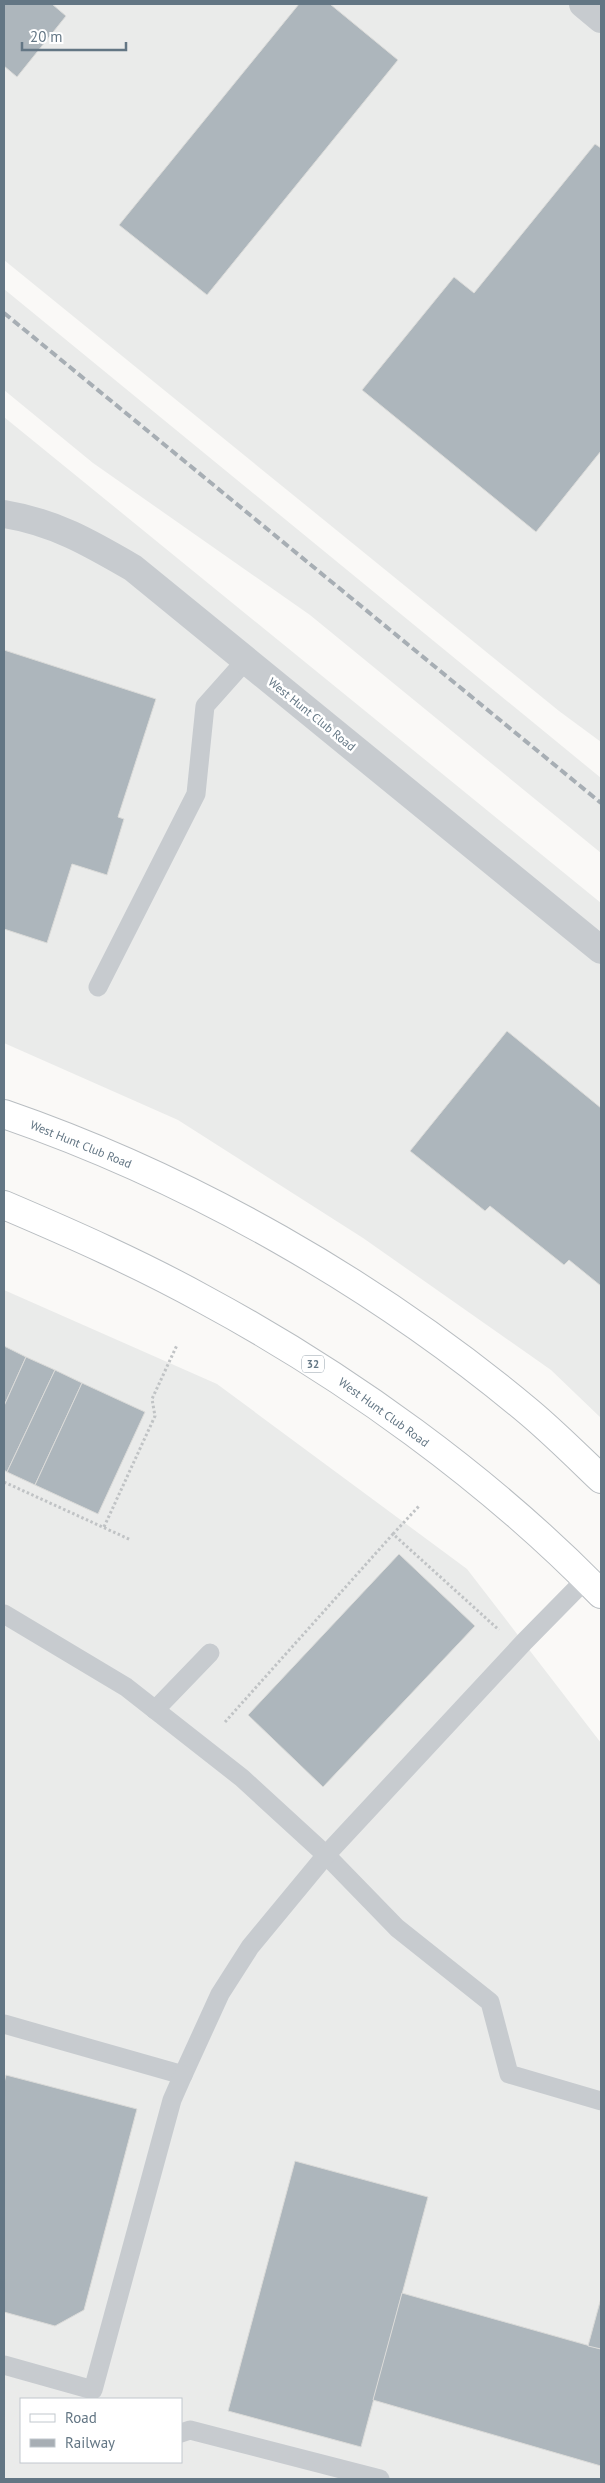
<svg xmlns="http://www.w3.org/2000/svg" width="605" height="2483" viewBox="0 0 605 2483" font-family="'PT Sans',sans-serif">
<style>
.built{fill:#eaebea;fill-rule:evenodd}
.building{fill:#adb6bc;stroke:#dbdbd9}
.lines{fill:none;stroke-linecap:round;stroke-linejoin:round}
.primary-casing{stroke:#b8bdc1;stroke-width:30}
.path{stroke:#c0c3c5;stroke-width:3;stroke-dasharray:2.5 2.5;stroke-linecap:butt}
.service{stroke:#c7cbcf;stroke-width:19}
.minor{stroke:#c7cbcf;stroke-width:28}
.tertiary{stroke:#c7cbcf;stroke-width:28}
.primary{stroke:#fff;stroke-width:28}
.rail{stroke:#a7aeb4;stroke-width:4;stroke-dasharray:8 4;stroke-linecap:butt}
.labels{text-anchor:middle;dominant-baseline:central;stroke-width:5;stroke-linejoin:round;paint-order:stroke}
.shield{fill:#fff;stroke:#929fa9;stroke-width:1}
.shield-label{font-size:11px;font-weight:bold;fill:#637684}
.street-label{font-size:12px;fill:#637684;stroke:#fff}
</style>
<rect width="100%" height="100%" fill="#faf9f7"/>
<g class="built">
<polygon points="4,4 601,4 601,742 559,711 4,260"/>
<polygon points="4,289 601,778 601,853 310,615 93,463 4,390"/>
<polygon points="4,417 601,903 601,1418 551,1370 363,1238 178,1120 4,1043"/>
<path d="M 4,1290 L 217,1384 L 467,1569 L 601,1743 L 601,2479 L 4,2479 ZM 21,2399 L 181,2399 L 181,2462 L 21,2462 Z"/>
</g>
<g class="building">
<polygon points="4,4 52,4 66,16 17,77 4,66"/>
<polygon points="299,4 330,4 398,60 207,295 119,225"/>
<polygon points="595,144 601,148 601,451 536,532 362,390 454,277 474,293"/>
<polygon points="4,650 156,699 118,817 124,819 107,875 72,864 47,943 4,929"/>
<polygon points="507,1031 601,1108 601,1286 569,1260 564,1265 490,1206 485,1211 410,1151"/>
<polygon points="4,1346 26,1357 4,1406"/>
<polygon points="26,1357 55,1370 7,1472 4,1470 4,1406"/>
<polygon points="55,1370 82,1383 35,1485 7,1472"/>
<polygon points="82,1383 145,1412 98,1514 35,1485"/>
<polygon points="399,1554 475,1626 323,1787 248,1715"/>
<polygon points="6,2075 137,2109 84,2310 55,2326 4,2312 4,2083"/>
<polygon points="295,2161 428,2197 361,2447 228,2411"/>
<polygon points="402,2293 601,2349 601,2466 373,2400"/>
<polygon points="601,2298 601,2349 588,2346"/>
</g>
<g class="lines">
<g class="primary-casing">
<g id="primary">
<path d="M 4,1114 C 192,1179 376,1284 529,1412 C 554,1433 578,1457 601,1479"/>
<path d="M 4,1205 C 72,1234 140,1264 205,1300 C 346,1376 489,1479 601,1594"/>
</g>
</g>
<g class="path">
<polyline points="4,1482 131,1540"/>
<polyline points="104,1527 155,1416 152,1399 177,1345"/>
<polyline points="393,1534 420,1505"/>
<polyline points="225,1722 393,1534 499,1630"/>
</g>
<g class="service">
<polyline points="98,987 196,794 205,706 246,660"/>
<polyline points="4,1614 126,1687 242,1778 326,1855 397,1928 490,2002 509,2074 601,2101"/>
<polyline points="155,1710 210,1653"/>
<polyline points="4,2024 183,2075 220,1994 250,1947 326,1855 525,1641 586,1579"/>
<polyline points="4,2365 93,2390 172,2100 183,2075"/>
<polyline points="181,2433 190,2430 380,2479"/>
</g>
<path class="minor" d="M 4,514 C 54,522 90,543 133,568 L 601,950"/>
<polyline class="tertiary" points="583,4 601,19"/>
<use href="#primary" class="primary"/>
<polyline class="rail" points="4,313 601,803"/>
</g>
<g class="labels">
<rect class="shield" x="302" y="1355.5" width="22" height="17" rx="4"/>
<g class="shield-label">
<text x="313" y="1364">32</text>
</g>
<g class="street-label">
<text transform="translate(312 714) rotate(39)">West Hunt Club Road</text>
<text transform="translate(81 1144) rotate(22)">West Hunt Club Road</text>
<text transform="translate(384 1412) rotate(36)">West Hunt Club Road</text>
</g>
</g>
<rect width="605" height="2483" fill="none" stroke="#637684" stroke-width="10"/>
<rect x="20" y="2398" width="162" height="65" fill="#ffffff" stroke="#c1c8ce"/>
<rect x="30" y="2414" width="25" height="8" fill="#ffffff" stroke="#c1c8ce"/>
<text x="65" y="2423" font-size="15" fill="#637684">Road</text>
<rect x="30" y="2439" width="25" height="8" fill="#a7aeb4" stroke="#c1c8ce"/>
<text x="65" y="2448" font-size="15" fill="#637684">Railway</text>
<path d="M22 42v8h104v-8" fill="none" stroke="#637684" stroke-width="2.5"/>
<text x="30" y="42" font-size="15" fill="#637684" stroke="#ffffff" stroke-width="4" paint-order="stroke">20 m</text>
</svg>
